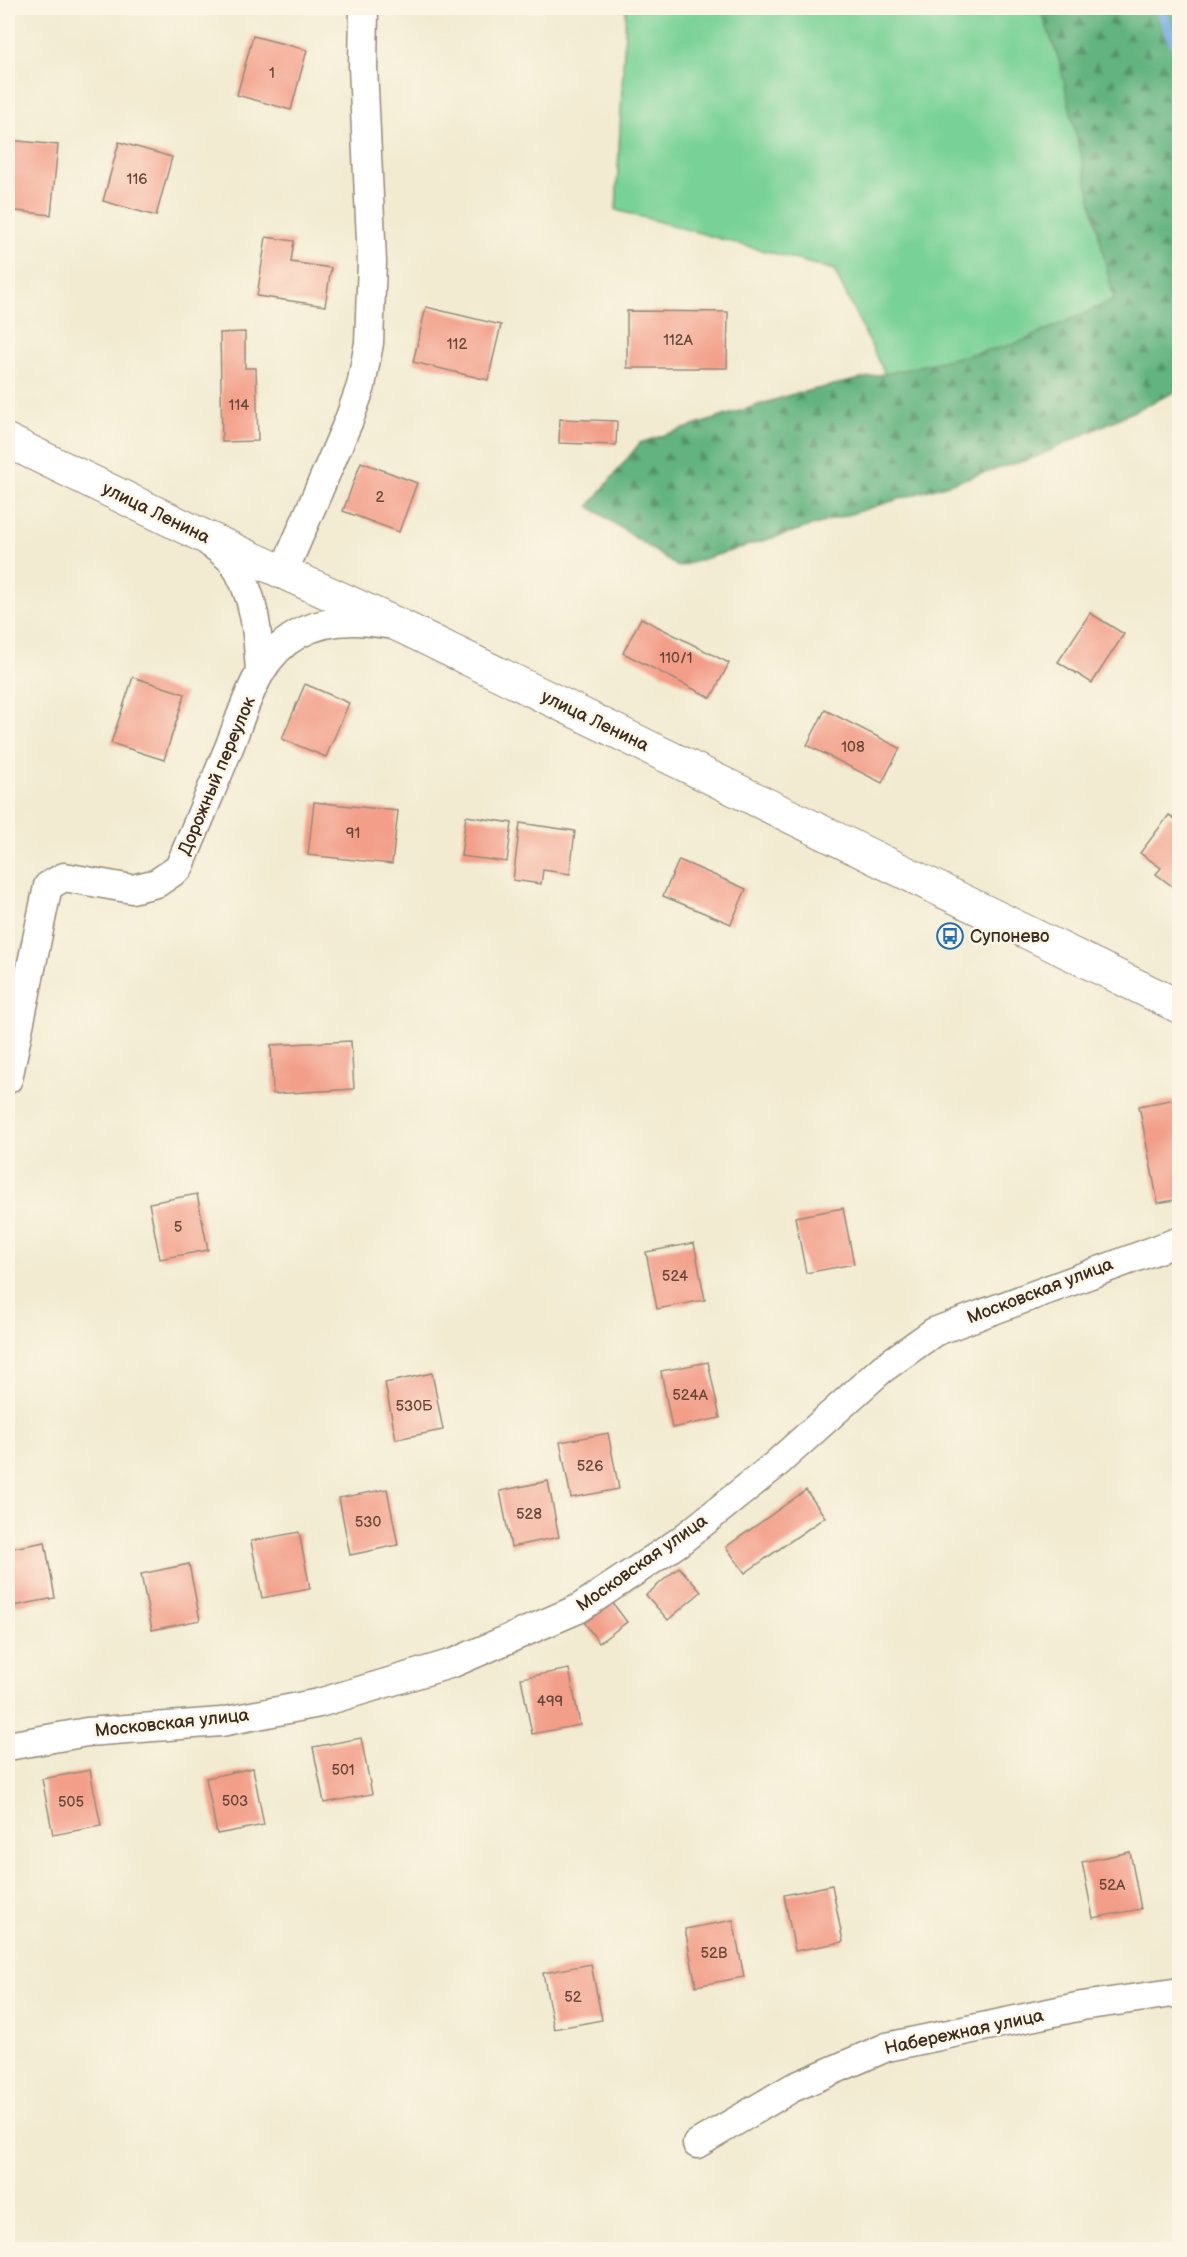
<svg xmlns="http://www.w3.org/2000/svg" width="1187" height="2257" viewBox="0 0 1187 2257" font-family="'Balsamiq Sans',sans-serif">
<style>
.forest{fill:url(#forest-firs);stroke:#4e6e4e;stroke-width:1.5}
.garden{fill:#78d196;stroke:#5a7e5a;stroke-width:1.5}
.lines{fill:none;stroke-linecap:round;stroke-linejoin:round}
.stream{stroke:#7baae5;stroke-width:10}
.building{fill:#f29e88}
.minor-casing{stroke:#968a78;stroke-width:31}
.primary-casing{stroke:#968a78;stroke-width:35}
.minor{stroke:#fff;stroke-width:28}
.primary{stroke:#fff;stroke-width:33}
.labels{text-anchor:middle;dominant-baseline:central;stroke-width:5;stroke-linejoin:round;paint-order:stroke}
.number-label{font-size:15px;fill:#694738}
.street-label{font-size:18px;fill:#3b2a1e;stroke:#fcf5e5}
.poi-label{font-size:18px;fill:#3b2a1e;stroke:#fcf5e5;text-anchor:start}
</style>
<defs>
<pattern id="forest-firs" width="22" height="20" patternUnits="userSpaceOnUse" patternTransform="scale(1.5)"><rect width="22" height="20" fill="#62b37f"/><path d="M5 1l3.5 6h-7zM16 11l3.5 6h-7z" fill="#529267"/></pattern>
</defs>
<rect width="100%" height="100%" fill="#fcf5e5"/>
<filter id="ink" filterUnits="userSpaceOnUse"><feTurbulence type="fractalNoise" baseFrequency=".0167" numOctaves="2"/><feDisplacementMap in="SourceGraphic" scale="12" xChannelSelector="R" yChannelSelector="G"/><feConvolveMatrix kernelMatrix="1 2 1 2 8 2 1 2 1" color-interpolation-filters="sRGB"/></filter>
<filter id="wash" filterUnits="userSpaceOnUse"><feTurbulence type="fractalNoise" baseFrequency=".008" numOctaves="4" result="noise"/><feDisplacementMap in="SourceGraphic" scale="24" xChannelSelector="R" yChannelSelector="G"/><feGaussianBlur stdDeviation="1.35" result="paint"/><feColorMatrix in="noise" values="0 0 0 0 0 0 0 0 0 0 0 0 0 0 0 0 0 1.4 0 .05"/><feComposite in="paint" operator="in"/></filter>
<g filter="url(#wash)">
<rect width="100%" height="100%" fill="#f2ebd2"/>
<polygon class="forest" points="1040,8 1179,8 1179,390 1036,457 678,567 589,506 640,443 790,395 1015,344 1059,60"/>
<polygon class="garden" points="626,8 1040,8 1059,60 1114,300 1015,344 885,374 834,270 616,210"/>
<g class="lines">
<polyline class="stream" points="1160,8 1180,56"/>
</g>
<g id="blocks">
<g class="building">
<polygon points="253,36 307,50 291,110 237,95"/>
<polygon points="8,140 58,145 51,215 8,210"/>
<polygon points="119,142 172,157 156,216 103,201"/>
<polygon points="266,237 294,241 291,262 331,268 325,306 257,296"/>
<polygon points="426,307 501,325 488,380 413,362"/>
<polygon points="627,311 728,312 727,368 627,368"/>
<polygon points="245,332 245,368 256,368 258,441 222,442 220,333"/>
<polygon points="560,419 617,421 616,445 559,443"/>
<polygon points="361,462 417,483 399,532 343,511"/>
<polygon points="1090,613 1124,634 1092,683 1058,662"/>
<polygon points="641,618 729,663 711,698 623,653"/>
<polygon points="133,677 185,694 164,760 111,743"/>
<polygon points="305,684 349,703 326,757 282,739"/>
<polygon points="825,710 900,748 882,783 807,745"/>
<polygon points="314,802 398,811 392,864 308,855"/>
<polygon points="1169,815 1180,822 1180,892 1156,874 1161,868 1140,853"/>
<polygon points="466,816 512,823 507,862 461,856"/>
<polygon points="520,823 575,831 570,874 543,870 541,884 513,880"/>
<polygon points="679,860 746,889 731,924 663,896"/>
<polygon points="351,1041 354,1089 273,1094 271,1045"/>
<polygon points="1180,1098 1180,1199 1158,1203 1139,1106"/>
<polygon points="197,1194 208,1250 160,1259 149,1203"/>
<polygon points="843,1208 854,1264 806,1273 795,1217"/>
<polygon points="694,1243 705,1300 657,1309 646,1252"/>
<polygon points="708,1362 720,1418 672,1428 661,1371"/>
<polygon points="432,1373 443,1430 396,1439 385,1383"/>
<polygon points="608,1433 619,1489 571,1498 560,1442"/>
<polygon points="548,1481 559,1537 511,1547 500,1491"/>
<polygon points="387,1489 398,1545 350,1555 339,1498"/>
<polygon points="806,1490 825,1517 745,1573 726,1547"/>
<polygon points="299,1532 310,1589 262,1598 251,1541"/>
<polygon points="45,1542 55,1598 8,1607 8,1549"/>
<polygon points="189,1564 200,1620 152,1630 141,1574"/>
<polygon points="679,1567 701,1592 668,1620 646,1595"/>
<polygon points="612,1602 627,1622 599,1643 584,1622"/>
<polygon points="569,1669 580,1725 532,1734 521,1678"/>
<polygon points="361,1738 372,1794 324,1803 313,1747"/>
<polygon points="253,1768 264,1825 217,1834 206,1778"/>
<polygon points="90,1770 101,1826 53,1835 42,1779"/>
<polygon points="1130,1852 1141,1909 1093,1918 1082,1862"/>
<polygon points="832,1885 843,1942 795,1951 784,1895"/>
<polygon points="733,1920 744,1977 696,1986 685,1929"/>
<polygon points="591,1964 602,2020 554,2029 543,1973"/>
</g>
</g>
</g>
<g filter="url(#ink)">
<use href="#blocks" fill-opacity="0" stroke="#968a78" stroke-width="1.5"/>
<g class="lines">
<g class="minor-casing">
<g id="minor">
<path d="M 210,543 C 217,548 226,554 232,561 C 255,592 258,635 260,673"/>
<polyline points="283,573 349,420 361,386 369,343 372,262 363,67 364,8"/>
<path d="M 8,1079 L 48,886 L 64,877 L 132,889 L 157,883 L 179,868 C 196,827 213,786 230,745 C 239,722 247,695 260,673 C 287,625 335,615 386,624"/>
<polyline points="8,1746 87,1732 221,1722 319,1703 453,1663 578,1609 679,1542 775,1465 882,1369 934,1332 1180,1241"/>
<polyline points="697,2144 792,2088 887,2047 1082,2006 1180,1992"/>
</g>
</g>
<g class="primary-casing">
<polyline id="primary" points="8,441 201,535 405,628 1180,1007"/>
</g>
<use href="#minor" class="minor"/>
<use href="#primary" class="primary"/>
</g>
</g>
<defs>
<g id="bus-ring" transform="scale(1.35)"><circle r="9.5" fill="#fcf5e5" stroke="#1f6fb2" stroke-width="1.5"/><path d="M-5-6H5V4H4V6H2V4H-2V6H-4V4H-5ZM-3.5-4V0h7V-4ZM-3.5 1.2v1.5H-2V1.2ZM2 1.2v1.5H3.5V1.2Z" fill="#1f6fb2"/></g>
</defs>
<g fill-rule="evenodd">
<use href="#bus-ring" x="950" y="936"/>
</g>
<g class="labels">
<g class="number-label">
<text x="272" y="73">1</text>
<text x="137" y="179">116</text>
<text x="678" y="340">112А</text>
<text x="457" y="344">112</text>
<text x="239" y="405">114</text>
<text x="380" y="497">2</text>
<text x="676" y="658">110/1</text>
<text x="853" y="747">108</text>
<text x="353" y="833">91</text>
<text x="178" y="1227">5</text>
<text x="675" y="1276">524</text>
<text x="690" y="1395">524А</text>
<text x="414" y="1406">530Б</text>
<text x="590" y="1466">526</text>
<text x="529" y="1514">528</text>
<text x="368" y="1522">530</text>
<text x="550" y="1701">499</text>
<text x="343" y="1770">501</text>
<text x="235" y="1801">503</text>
<text x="71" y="1802">505</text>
<text x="1112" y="1885">52А</text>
<text x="714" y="1953">52В</text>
<text x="573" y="1997">52</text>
</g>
<g class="street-label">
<text transform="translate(156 513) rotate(26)">улица Ленина</text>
<text transform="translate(595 721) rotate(26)">улица Ленина</text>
<text transform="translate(217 776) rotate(-67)">Дорожный переулок</text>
<text transform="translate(1040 1291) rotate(-21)">Московская улица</text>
<text transform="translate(642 1563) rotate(-35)">Московская улица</text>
<text transform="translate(172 1723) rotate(-6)">Московская улица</text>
<text transform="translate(964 2032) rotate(-12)">Набережная улица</text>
</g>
<g class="poi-label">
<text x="970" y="936">Супонево</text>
</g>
</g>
<rect width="1187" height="2257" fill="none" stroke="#fcf5e5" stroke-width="30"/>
</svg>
